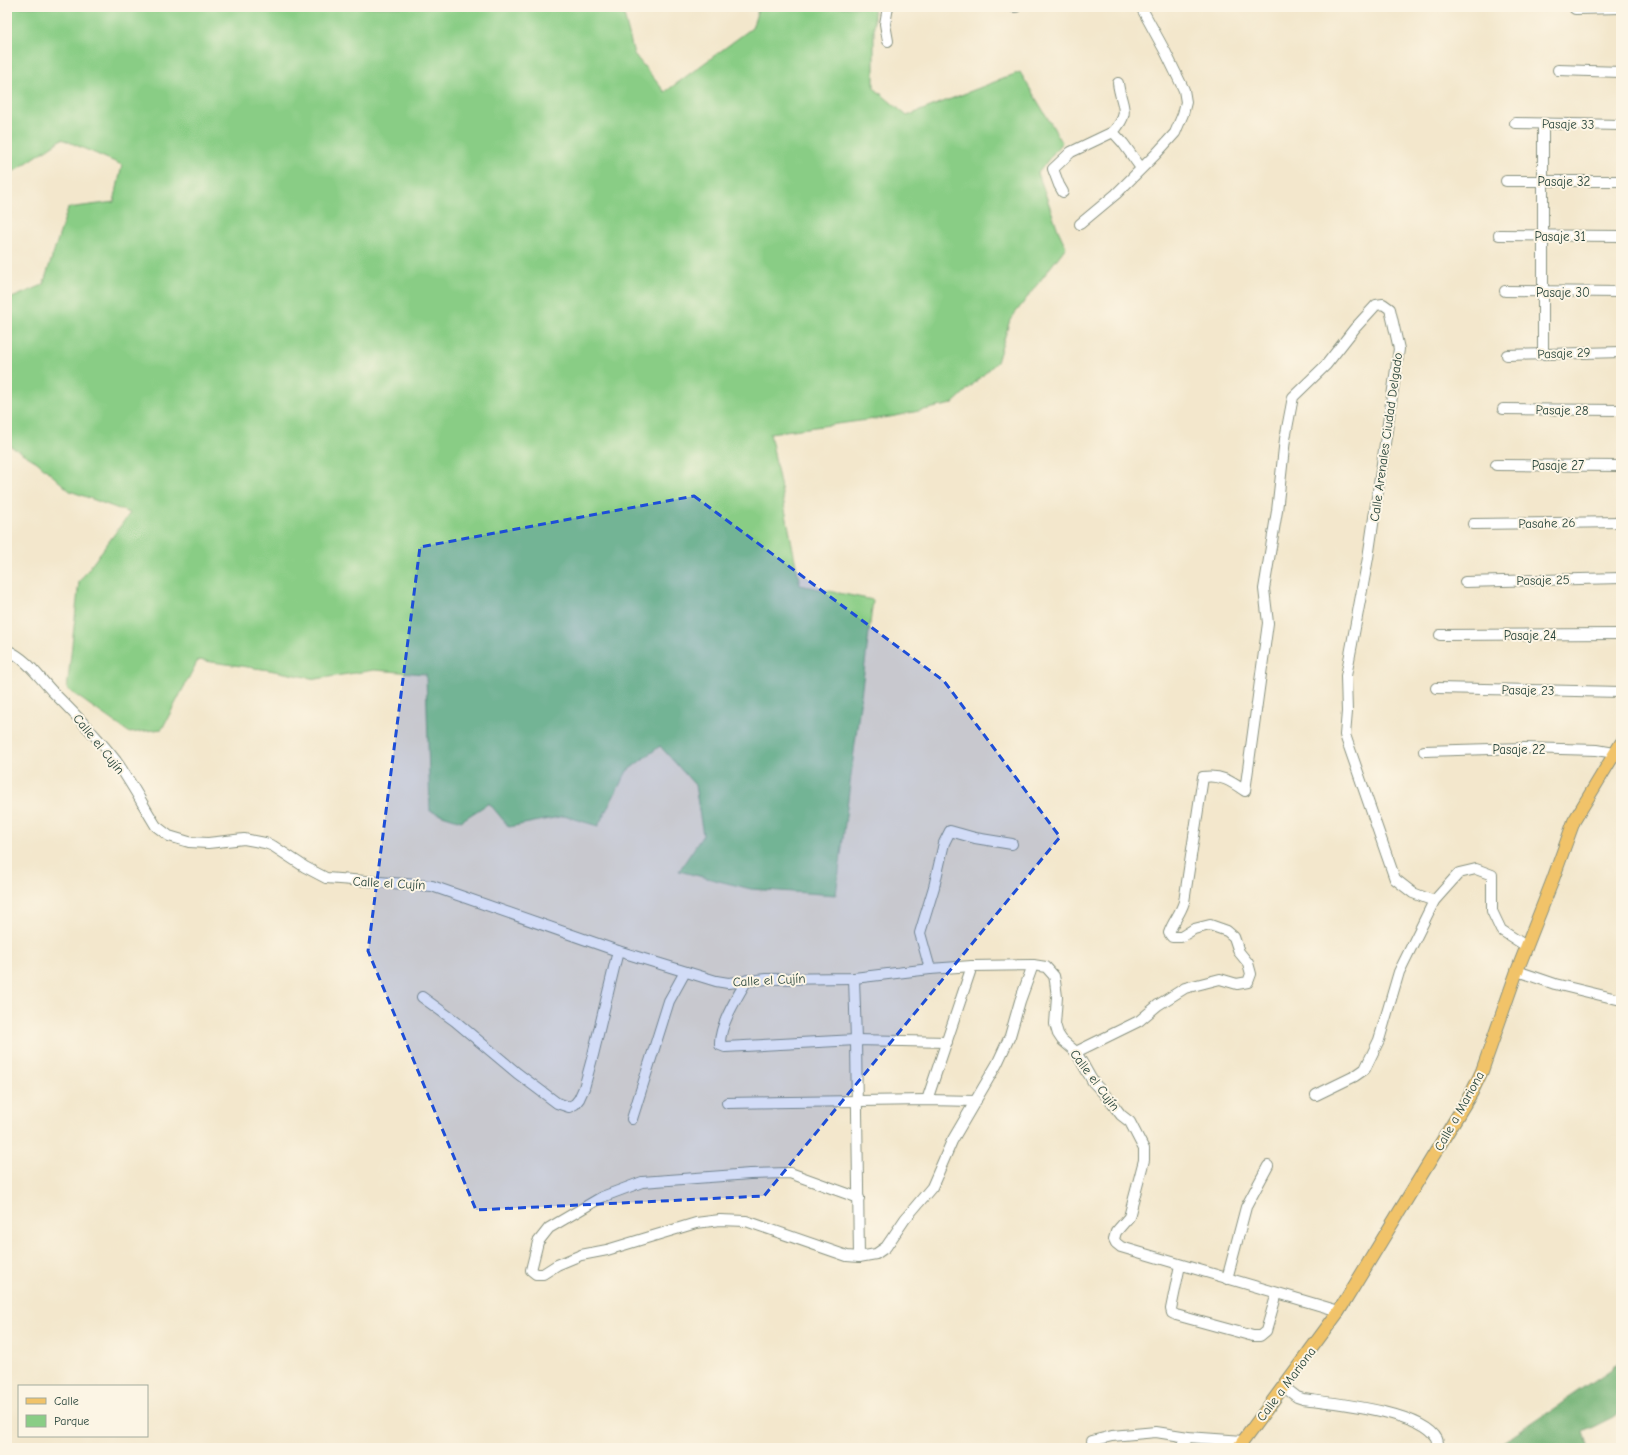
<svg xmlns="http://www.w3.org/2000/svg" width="1628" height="1455" viewBox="0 0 1628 1455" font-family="'Comic Neue',sans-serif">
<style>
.green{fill:#89cd85;stroke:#54855c}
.forest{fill:#6eb072;stroke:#467653}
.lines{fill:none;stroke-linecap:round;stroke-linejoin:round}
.minor-casing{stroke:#899280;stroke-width:12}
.major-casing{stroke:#899280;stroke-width:14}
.minor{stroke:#fff;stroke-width:10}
.major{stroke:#f1c369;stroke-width:12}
.marked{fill:#1d4ed8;fill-opacity:0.2;stroke:#1d4ed8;stroke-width:3;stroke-dasharray:8 5;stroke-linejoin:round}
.labels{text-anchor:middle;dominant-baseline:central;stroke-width:4;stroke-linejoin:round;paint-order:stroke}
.street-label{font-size:13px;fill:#1f3d34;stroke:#fcf5e5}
</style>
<rect width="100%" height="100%" fill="#fcf5e5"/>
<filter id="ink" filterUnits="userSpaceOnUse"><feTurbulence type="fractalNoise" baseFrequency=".025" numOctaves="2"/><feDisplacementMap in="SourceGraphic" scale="8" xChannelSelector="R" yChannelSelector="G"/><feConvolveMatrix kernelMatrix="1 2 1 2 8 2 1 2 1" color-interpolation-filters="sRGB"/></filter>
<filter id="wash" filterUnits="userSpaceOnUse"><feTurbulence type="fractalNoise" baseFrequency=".012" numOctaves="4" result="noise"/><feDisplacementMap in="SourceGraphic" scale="16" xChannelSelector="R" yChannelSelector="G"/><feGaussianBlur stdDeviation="0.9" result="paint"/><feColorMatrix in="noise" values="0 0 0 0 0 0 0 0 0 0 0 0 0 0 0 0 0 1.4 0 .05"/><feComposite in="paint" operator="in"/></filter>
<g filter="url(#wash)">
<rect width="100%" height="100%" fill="#f3e7cc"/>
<polygon class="green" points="7,7 622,7 634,54 665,92 752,28 759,7 874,7 874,88 907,116 1020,72 1062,142 1038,173 1058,230 1066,247 1010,320 997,362 952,404 890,417 770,433 800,585 873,600 836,895 751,889 679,871 703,835 695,785 660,746 627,771 598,826 564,816 509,827 489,803 461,821 430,811 426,674 374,670 316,679 269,670 198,660 162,729 130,733 67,689 79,582 130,513 70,491 37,462 7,444 7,300 43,285 68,208 114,202 122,165 62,139 7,176"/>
<polygon class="forest" points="1621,1359 1621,1413 1583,1432 1588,1448 1495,1448 1610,1370"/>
</g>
<g filter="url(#ink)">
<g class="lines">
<g class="minor-casing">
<g id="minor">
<polyline points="1014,7 1016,7"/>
<polyline points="1575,9 1621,8"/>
<polyline points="888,41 885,24 888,7"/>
<polyline points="1558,70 1621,72"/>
<path d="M 1118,83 C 1121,107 1132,111 1113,132 L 1123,143 L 1141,168"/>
<polyline points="1515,123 1621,125"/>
<polyline points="1543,124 1543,354"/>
<polyline points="1506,181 1621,181"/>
<polyline points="1063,192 1059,185 1053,169 1071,152 1113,132"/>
<polyline points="1080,224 1116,194 1156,154 1175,133 1183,114 1186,102 1184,90 1166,53 1141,7"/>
<polyline points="1499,235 1621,236"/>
<polyline points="1505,291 1621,292"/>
<polyline points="1507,355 1621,352"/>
<polyline points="1503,409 1621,410"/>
<polyline points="1496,465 1621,466"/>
<polyline points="1473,524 1621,522"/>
<polyline points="1465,582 1621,578"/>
<polyline points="1440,635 1621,634"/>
<path d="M 7,650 C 27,659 37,675 52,691 C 74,713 97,736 116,761 C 131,782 143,805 156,826 L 169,836 L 189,842 L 208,843 L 244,839 L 265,843 L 273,846 L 305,867 L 326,878 L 432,886 L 618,951 L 716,981 L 728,983 L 767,979 L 854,978 L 930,969 L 972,966 L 1033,965 L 1046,967 L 1054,976 L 1055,981 L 1057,997 L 1055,1024 L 1058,1034 L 1062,1040 L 1076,1052 L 1093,1082 L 1108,1098 L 1121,1115 L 1130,1122 L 1144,1149 L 1144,1160 L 1129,1217 L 1116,1232 L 1114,1239 L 1116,1243 L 1121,1247 L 1339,1311"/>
<polyline points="1436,688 1621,692"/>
<polyline points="1424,751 1524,748 1597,750 1614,753"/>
<polyline points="930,969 920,933 934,887 944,843 950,831 975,838 1012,844"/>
<polyline points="1517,971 1555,984 1621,1000"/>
<polyline points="854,978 856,1040 859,1257"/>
<path d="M 747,980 C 737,997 719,1026 720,1045 L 725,1047 L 856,1040 L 947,1042"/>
<polyline points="422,997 455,1021 517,1073 557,1103 569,1107 575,1104 579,1099 584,1088 593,1055 618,951"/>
<path d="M 1076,1052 L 1139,1021 L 1158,1005 L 1185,988 L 1220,979 L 1237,984 L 1248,982 L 1251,974 L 1248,963 L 1239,952 L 1234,937 L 1227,931 L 1210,925 L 1194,929 L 1181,937 L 1172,937 L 1169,933 C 1173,921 1180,915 1184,902 L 1203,777 C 1221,774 1232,782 1245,791 L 1268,623 L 1264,589 L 1277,511 L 1285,439 L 1293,397 L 1326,365 L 1355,328 L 1376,305 L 1383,304 L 1390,309 L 1399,349 L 1368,558 L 1346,676 L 1347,712 L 1345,735 L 1395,879 L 1413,893 L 1434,901"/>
<polyline points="1316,1095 1355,1076 1365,1069 1379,1040 1399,972 1434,901 1459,873 1476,869 1492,875 1492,911 1501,930 1526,946"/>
<polyline points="927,1100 972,966"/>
<polyline points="727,1103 927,1100 976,1101"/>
<polyline points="632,1119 669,1001 685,972"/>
<polyline points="859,1198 790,1173 750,1174 642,1182 602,1197 549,1228 538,1242 531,1270 536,1274 543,1274 557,1265 581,1255 607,1250 696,1223 720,1220 746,1221 847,1256 859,1257 876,1254 886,1247 905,1219 932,1187 952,1141 997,1064 1010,1036 1020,1001 1033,965"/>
<polyline points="1180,1265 1171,1309 1172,1313 1176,1315 1253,1336 1260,1336 1266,1331 1277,1293"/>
<polyline points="1227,1279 1246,1207 1268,1166"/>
<path d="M 1284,1387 L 1297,1397 L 1303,1399 C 1333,1403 1422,1411 1437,1439 C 1438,1441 1438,1445 1439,1448"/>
<polyline points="1092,1441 1112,1436 1156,1432 1188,1437 1243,1441"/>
<polyline points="1181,1448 1188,1437"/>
</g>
</g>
<g class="major-casing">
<polyline id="major" points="1238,1448 1339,1311 1472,1092 1482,1071 1517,971 1552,882 1574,821 1621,743"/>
</g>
<use href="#minor" class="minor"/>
<use href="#major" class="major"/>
</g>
</g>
<path class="marked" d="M 694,496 L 944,681 L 1060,837 L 764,1196 L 476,1210 L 368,951 L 420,547 Z"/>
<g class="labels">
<g class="street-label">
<text transform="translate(1568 124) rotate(1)">Pasaje 33</text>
<text x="1564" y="181">Pasaje 32</text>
<text x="1560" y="236">Pasaje 31</text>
<text x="1563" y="292">Pasaje 30</text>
<text transform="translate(1564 353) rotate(-2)">Pasaje 29</text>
<text transform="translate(1562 410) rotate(1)">Pasaje 28</text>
<text transform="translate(1386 437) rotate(-82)">Calle Arenales Ciudad Delgado</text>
<text x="1558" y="465">Pasaje 27</text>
<text transform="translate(1547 523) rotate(-1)">Pasahe 26</text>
<text transform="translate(1543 580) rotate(-1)">Pasaje 25</text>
<text x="1530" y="635">Pasaje 24</text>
<text transform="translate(1528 690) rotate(1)">Pasaje 23</text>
<text transform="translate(99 744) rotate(51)">Calle el Cujín</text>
<text x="1519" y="749">Pasaje 22</text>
<text transform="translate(389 883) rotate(3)">Calle el Cujín</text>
<text transform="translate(769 980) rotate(-3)">Calle el Cujín</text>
<text transform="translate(1095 1080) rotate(53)">Calle el Cujín</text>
<text transform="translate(1459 1111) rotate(-61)">Calle a Mariona</text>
<text transform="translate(1286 1384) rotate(-53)">Calle a Mariona</text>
</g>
</g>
<rect width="1628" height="1455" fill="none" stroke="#fcf5e5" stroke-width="24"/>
<rect x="18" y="1385" width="130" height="52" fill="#fcf5e5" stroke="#a4ab9e"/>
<rect x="26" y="1398" width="20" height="6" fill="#f1c369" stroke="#a4ab9e"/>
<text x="54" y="1405" font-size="12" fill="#1f3d34">Calle</text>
<rect x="26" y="1415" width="20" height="12" fill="#89cd85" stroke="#a4ab9e"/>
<text x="54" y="1425" font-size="12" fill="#1f3d34">Parque</text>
</svg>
